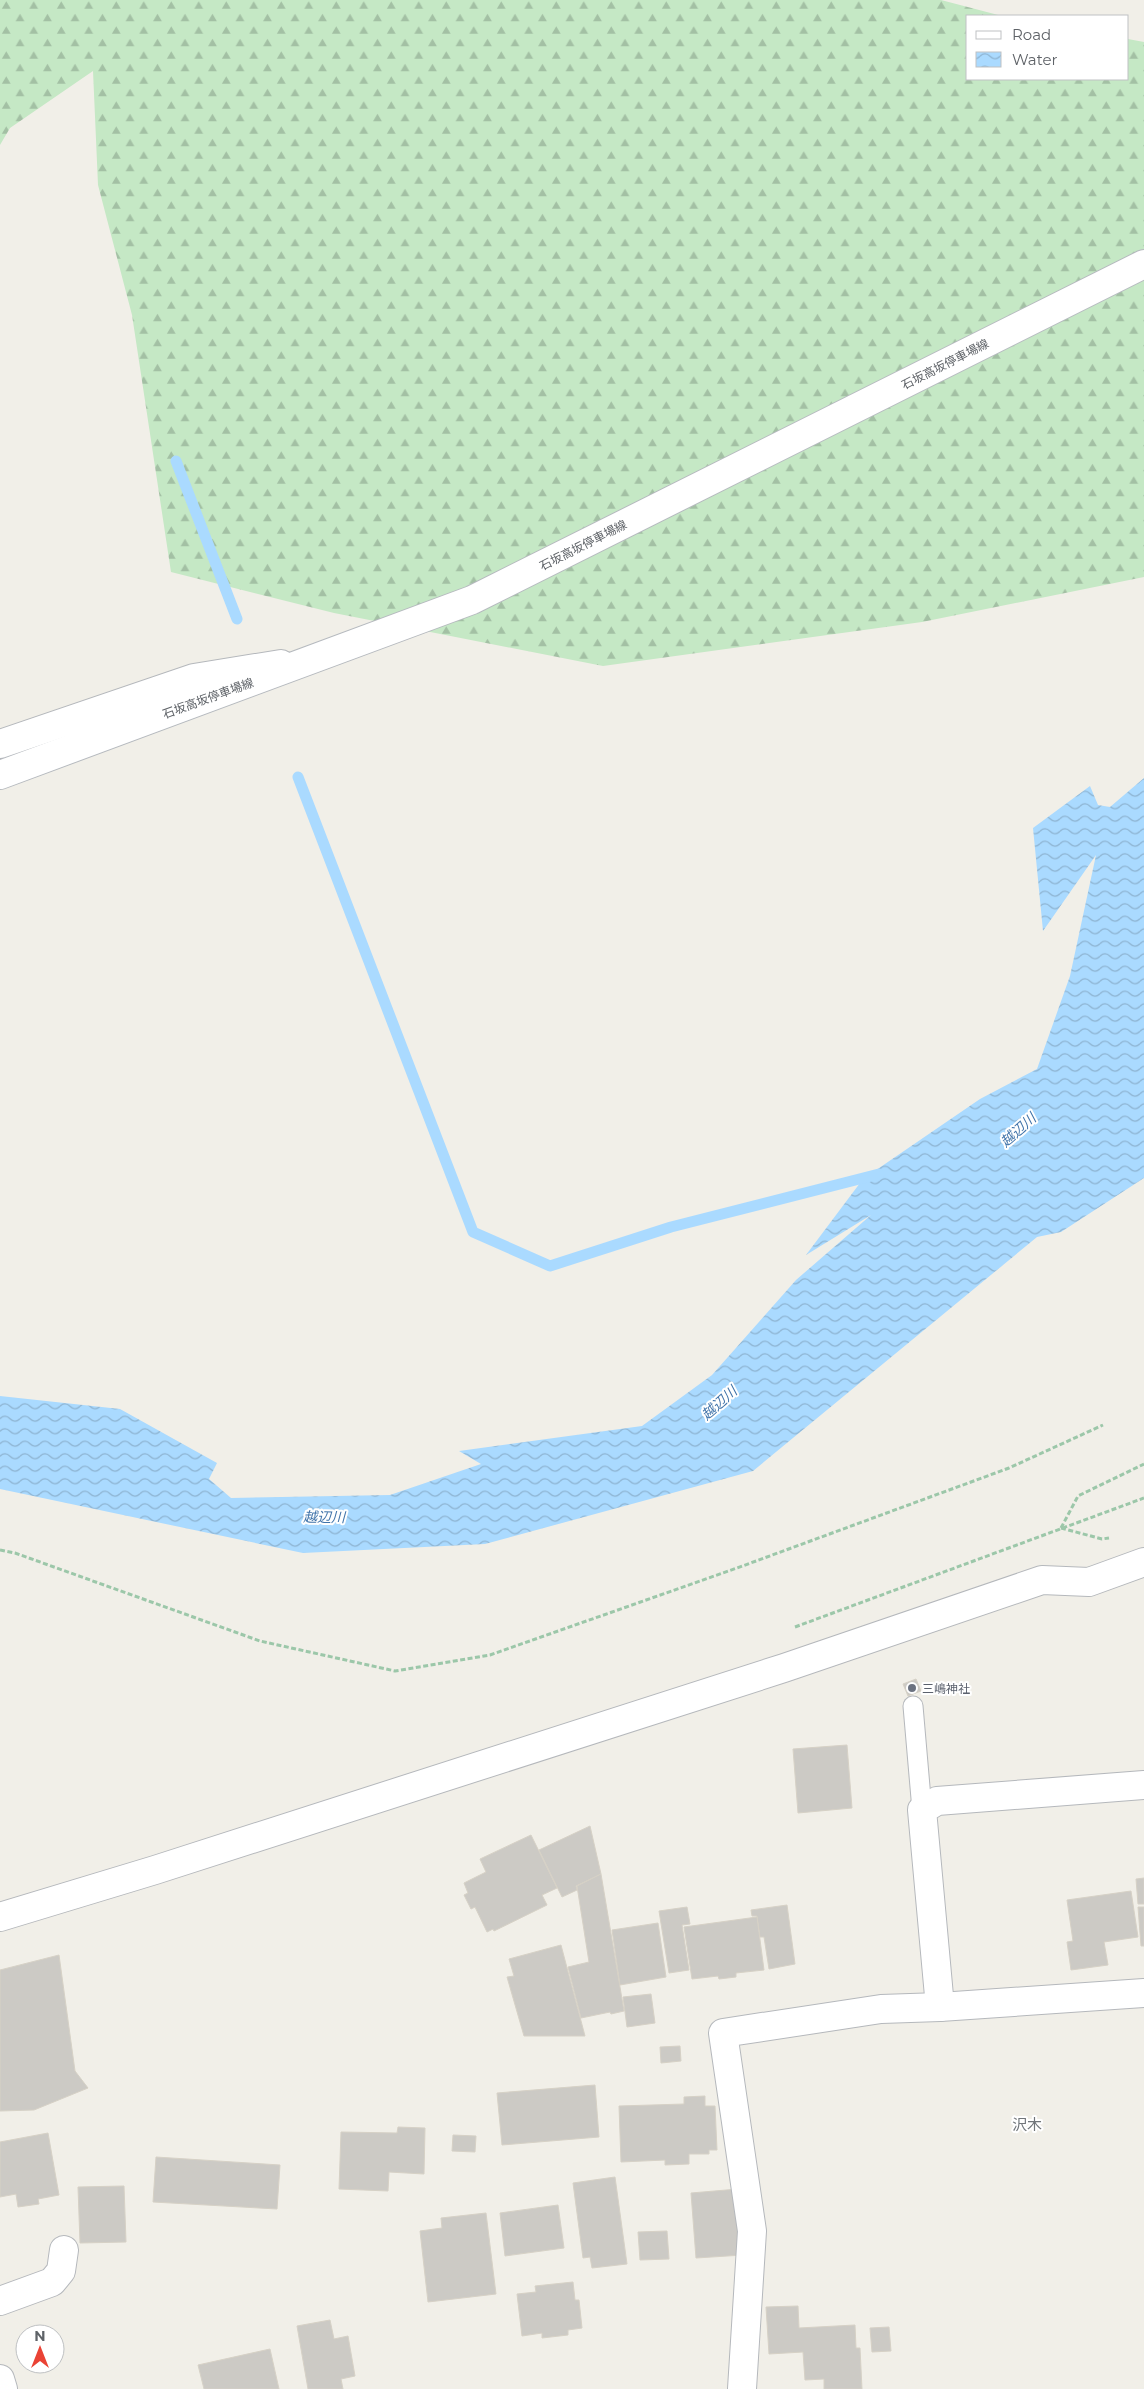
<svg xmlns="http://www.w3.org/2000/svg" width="1144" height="2389" viewBox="0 0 1144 2389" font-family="Montserrat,'Noto Sans JP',sans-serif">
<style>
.forest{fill:url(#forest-firs)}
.water{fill:url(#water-waves)}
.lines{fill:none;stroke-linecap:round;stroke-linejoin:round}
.stream{stroke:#aadaff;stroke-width:11}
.building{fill:#cccac5;stroke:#d6d1c6}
.service-casing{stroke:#b5b8bc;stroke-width:21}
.minor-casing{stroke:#b5b8bc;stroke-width:30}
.secondary-casing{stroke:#b6babf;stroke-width:30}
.path{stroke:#9cc7a9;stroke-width:3;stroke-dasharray:5 2.5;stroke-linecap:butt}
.service{stroke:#fff;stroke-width:19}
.minor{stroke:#fff;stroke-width:28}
.secondary{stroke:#fff;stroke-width:28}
.worship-dot{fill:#6b7280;stroke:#fff;stroke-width:2}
.labels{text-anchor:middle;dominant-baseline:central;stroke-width:4;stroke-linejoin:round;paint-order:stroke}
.street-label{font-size:12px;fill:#5f6368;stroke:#fff}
.worship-label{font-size:12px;fill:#5b616d;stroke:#fff;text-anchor:start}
.water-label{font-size:14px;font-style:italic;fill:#4174aa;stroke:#fff}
.quarter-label{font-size:15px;fill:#70757a;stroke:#fff}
</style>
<defs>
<pattern id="forest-firs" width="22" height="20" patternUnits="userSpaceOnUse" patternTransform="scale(1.25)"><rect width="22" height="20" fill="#c5e8c5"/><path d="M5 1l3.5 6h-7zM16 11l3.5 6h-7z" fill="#a3c0a4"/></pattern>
<pattern id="water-waves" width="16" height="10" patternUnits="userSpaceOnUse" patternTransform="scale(1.25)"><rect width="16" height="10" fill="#aadaff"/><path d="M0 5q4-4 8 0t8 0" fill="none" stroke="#8eb4d2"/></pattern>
</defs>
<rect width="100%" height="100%" fill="#f1efe8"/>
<polygon class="forest" points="0,0 941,0 1002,16 968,16 968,79 1128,79 1128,39 1144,42 1144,577 922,622 603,666 334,613 171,572 132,315 98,185 93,71 10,128 0,145"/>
<polygon class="water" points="1144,778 1144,1178 1061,1232 1037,1237 753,1471 485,1544 303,1553 0,1489 0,1396 120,1409 217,1463 209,1479 231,1498 390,1495 481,1464 459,1451 642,1426 712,1375 796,1280 871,1215 806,1255 863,1179 980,1099 1037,1069 1070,976 1096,855 1043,931 1033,828 1090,786 1098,805 1110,807"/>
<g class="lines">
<g class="stream">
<polyline points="176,461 237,619"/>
<polyline points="298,777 473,1232 550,1266 671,1227 879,1174"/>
</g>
</g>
<g class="building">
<polygon points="916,1679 921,1691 908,1696 903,1684"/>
<polygon points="847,1745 852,1808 798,1813 793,1749"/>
<polygon points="590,1826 601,1874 576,1886 577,1890 562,1897 539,1850"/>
<polygon points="531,1835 557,1888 542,1895 547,1905 494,1931 493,1929 487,1932 475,1907 471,1909 464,1895 468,1893 464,1883 486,1872 480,1859"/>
<polygon points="601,1874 624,2011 611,2014 610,2012 581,2018 568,1967 589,1962 577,1886"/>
<polygon points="1144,1878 1144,1904 1138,1904 1136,1879"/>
<polygon points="1131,1891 1138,1937 1104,1942 1108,1965 1071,1970 1067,1942 1073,1941 1067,1900"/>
<polygon points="787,1905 795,1964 769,1969 764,1937 760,1937 757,1916 752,1916 751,1910"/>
<polygon points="687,1907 690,1924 682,1925 689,1970 669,1973 659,1911"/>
<polygon points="1138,1907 1144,1907 1144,1946 1141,1946"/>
<polygon points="757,1917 764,1970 736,1973 736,1977 719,1979 718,1976 692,1979 684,1927"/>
<polygon points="658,1923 666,1977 620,1985 612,1930"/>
<polygon points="561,1945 585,2036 524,2036 507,1977 514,1976 509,1959"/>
<polygon points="59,1955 75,2071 88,2088 34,2110 0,2111 0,1970"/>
<polygon points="651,1994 655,2023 627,2027 623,1997"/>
<polygon points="680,2046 681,2061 661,2063 660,2047"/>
<polygon points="595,2085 599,2137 502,2145 497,2093"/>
<polygon points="705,2096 705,2106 715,2106 717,2150 709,2150 709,2154 689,2154 689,2164 665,2165 665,2160 621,2162 619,2106 684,2104 684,2097"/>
<polygon points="398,2127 425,2128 424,2174 389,2172 388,2191 339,2189 341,2132 397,2133"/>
<polygon points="48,2133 59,2195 38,2199 39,2204 18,2207 16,2194 0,2197 0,2142"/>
<polygon points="453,2135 476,2136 475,2152 452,2151"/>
<polygon points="156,2157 280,2165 277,2209 153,2202"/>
<polygon points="615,2177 627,2264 592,2268 590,2257 583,2258 573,2183"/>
<polygon points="124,2186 126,2242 80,2243 78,2187"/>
<polygon points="738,2189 743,2255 696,2258 691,2193"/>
<polygon points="558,2205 564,2248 505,2256 500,2213"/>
<polygon points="486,2213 496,2294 428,2302 420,2231 442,2228 441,2218"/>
<polygon points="667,2231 669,2259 640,2260 638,2232"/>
<polygon points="573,2282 575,2300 579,2300 582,2328 568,2330 568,2335 542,2338 542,2333 522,2336 517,2294 536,2292 535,2286"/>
<polygon points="798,2306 799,2328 855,2325 856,2348 860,2348 862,2389 824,2389 824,2379 805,2380 803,2352 769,2354 766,2307"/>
<polygon points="330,2320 334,2339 348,2336 355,2376 341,2379 343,2389 308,2389 297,2326"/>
<polygon points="889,2327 891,2351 872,2352 870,2328"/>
<polygon points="270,2349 279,2389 204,2389 198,2365"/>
</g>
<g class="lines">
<g class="service-casing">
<polyline id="service" points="913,1706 922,1810"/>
</g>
<g class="minor-casing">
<g id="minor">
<polyline points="0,744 194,678 281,664"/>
<polyline points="0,1917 155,1870 784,1668 1042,1580 1089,1582 1144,1562"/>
<polyline points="940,2007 922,1810 937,1801 1144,1785"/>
<polyline points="0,2301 52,2282 61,2271 64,2250"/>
<polyline points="0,2379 3,2389"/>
<polyline points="742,2389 752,2231 723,2033 881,2009 940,2007 1144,1993"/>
</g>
</g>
<g class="secondary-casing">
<polyline id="secondary" points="0,775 472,600 1144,264"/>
</g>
<g class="path">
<polyline points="1061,1528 1078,1496 1144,1464"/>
<polyline points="1061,1528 1102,1539 1109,1538"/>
<polyline points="0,1550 15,1553 260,1641 395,1671 490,1655 737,1568 1009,1468 1103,1425"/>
<polyline points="795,1627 1144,1498"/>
</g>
<use href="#service" class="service"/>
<use href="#minor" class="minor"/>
<use href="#secondary" class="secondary"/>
</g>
<circle class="worship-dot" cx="912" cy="1688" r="5"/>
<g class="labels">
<g class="street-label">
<text transform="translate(945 364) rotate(-27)">石坂高坂停車場線</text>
<text transform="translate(583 545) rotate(-27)">石坂高坂停車場線</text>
<text transform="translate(208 698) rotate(-20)">石坂高坂停車場線</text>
</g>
<g class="worship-label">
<text x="922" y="1688">三嶋神社</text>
</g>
<g class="water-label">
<text transform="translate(1018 1130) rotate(-42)">越辺川</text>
<text transform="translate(719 1403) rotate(-42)">越辺川</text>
<text transform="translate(324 1517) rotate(1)">越辺川</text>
</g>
<g class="quarter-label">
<text x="1027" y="2124">沢木</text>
</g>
</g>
<rect x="966" y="15" width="162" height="65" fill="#ffffff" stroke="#bfc1c3"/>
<rect x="976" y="31" width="25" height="8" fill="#ffffff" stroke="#bfc1c3"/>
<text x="1012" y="40" font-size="15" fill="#5f6368">Road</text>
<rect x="976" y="52" width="25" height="15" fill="url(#water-waves)" stroke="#bfc1c3"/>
<text x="1012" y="65" font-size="15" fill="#5f6368">Water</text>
<g transform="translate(40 2349)"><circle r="24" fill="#ffffff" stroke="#bfc1c3"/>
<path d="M0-4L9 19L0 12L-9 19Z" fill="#ea4335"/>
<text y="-8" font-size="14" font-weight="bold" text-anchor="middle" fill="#5f6368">N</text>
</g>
</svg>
